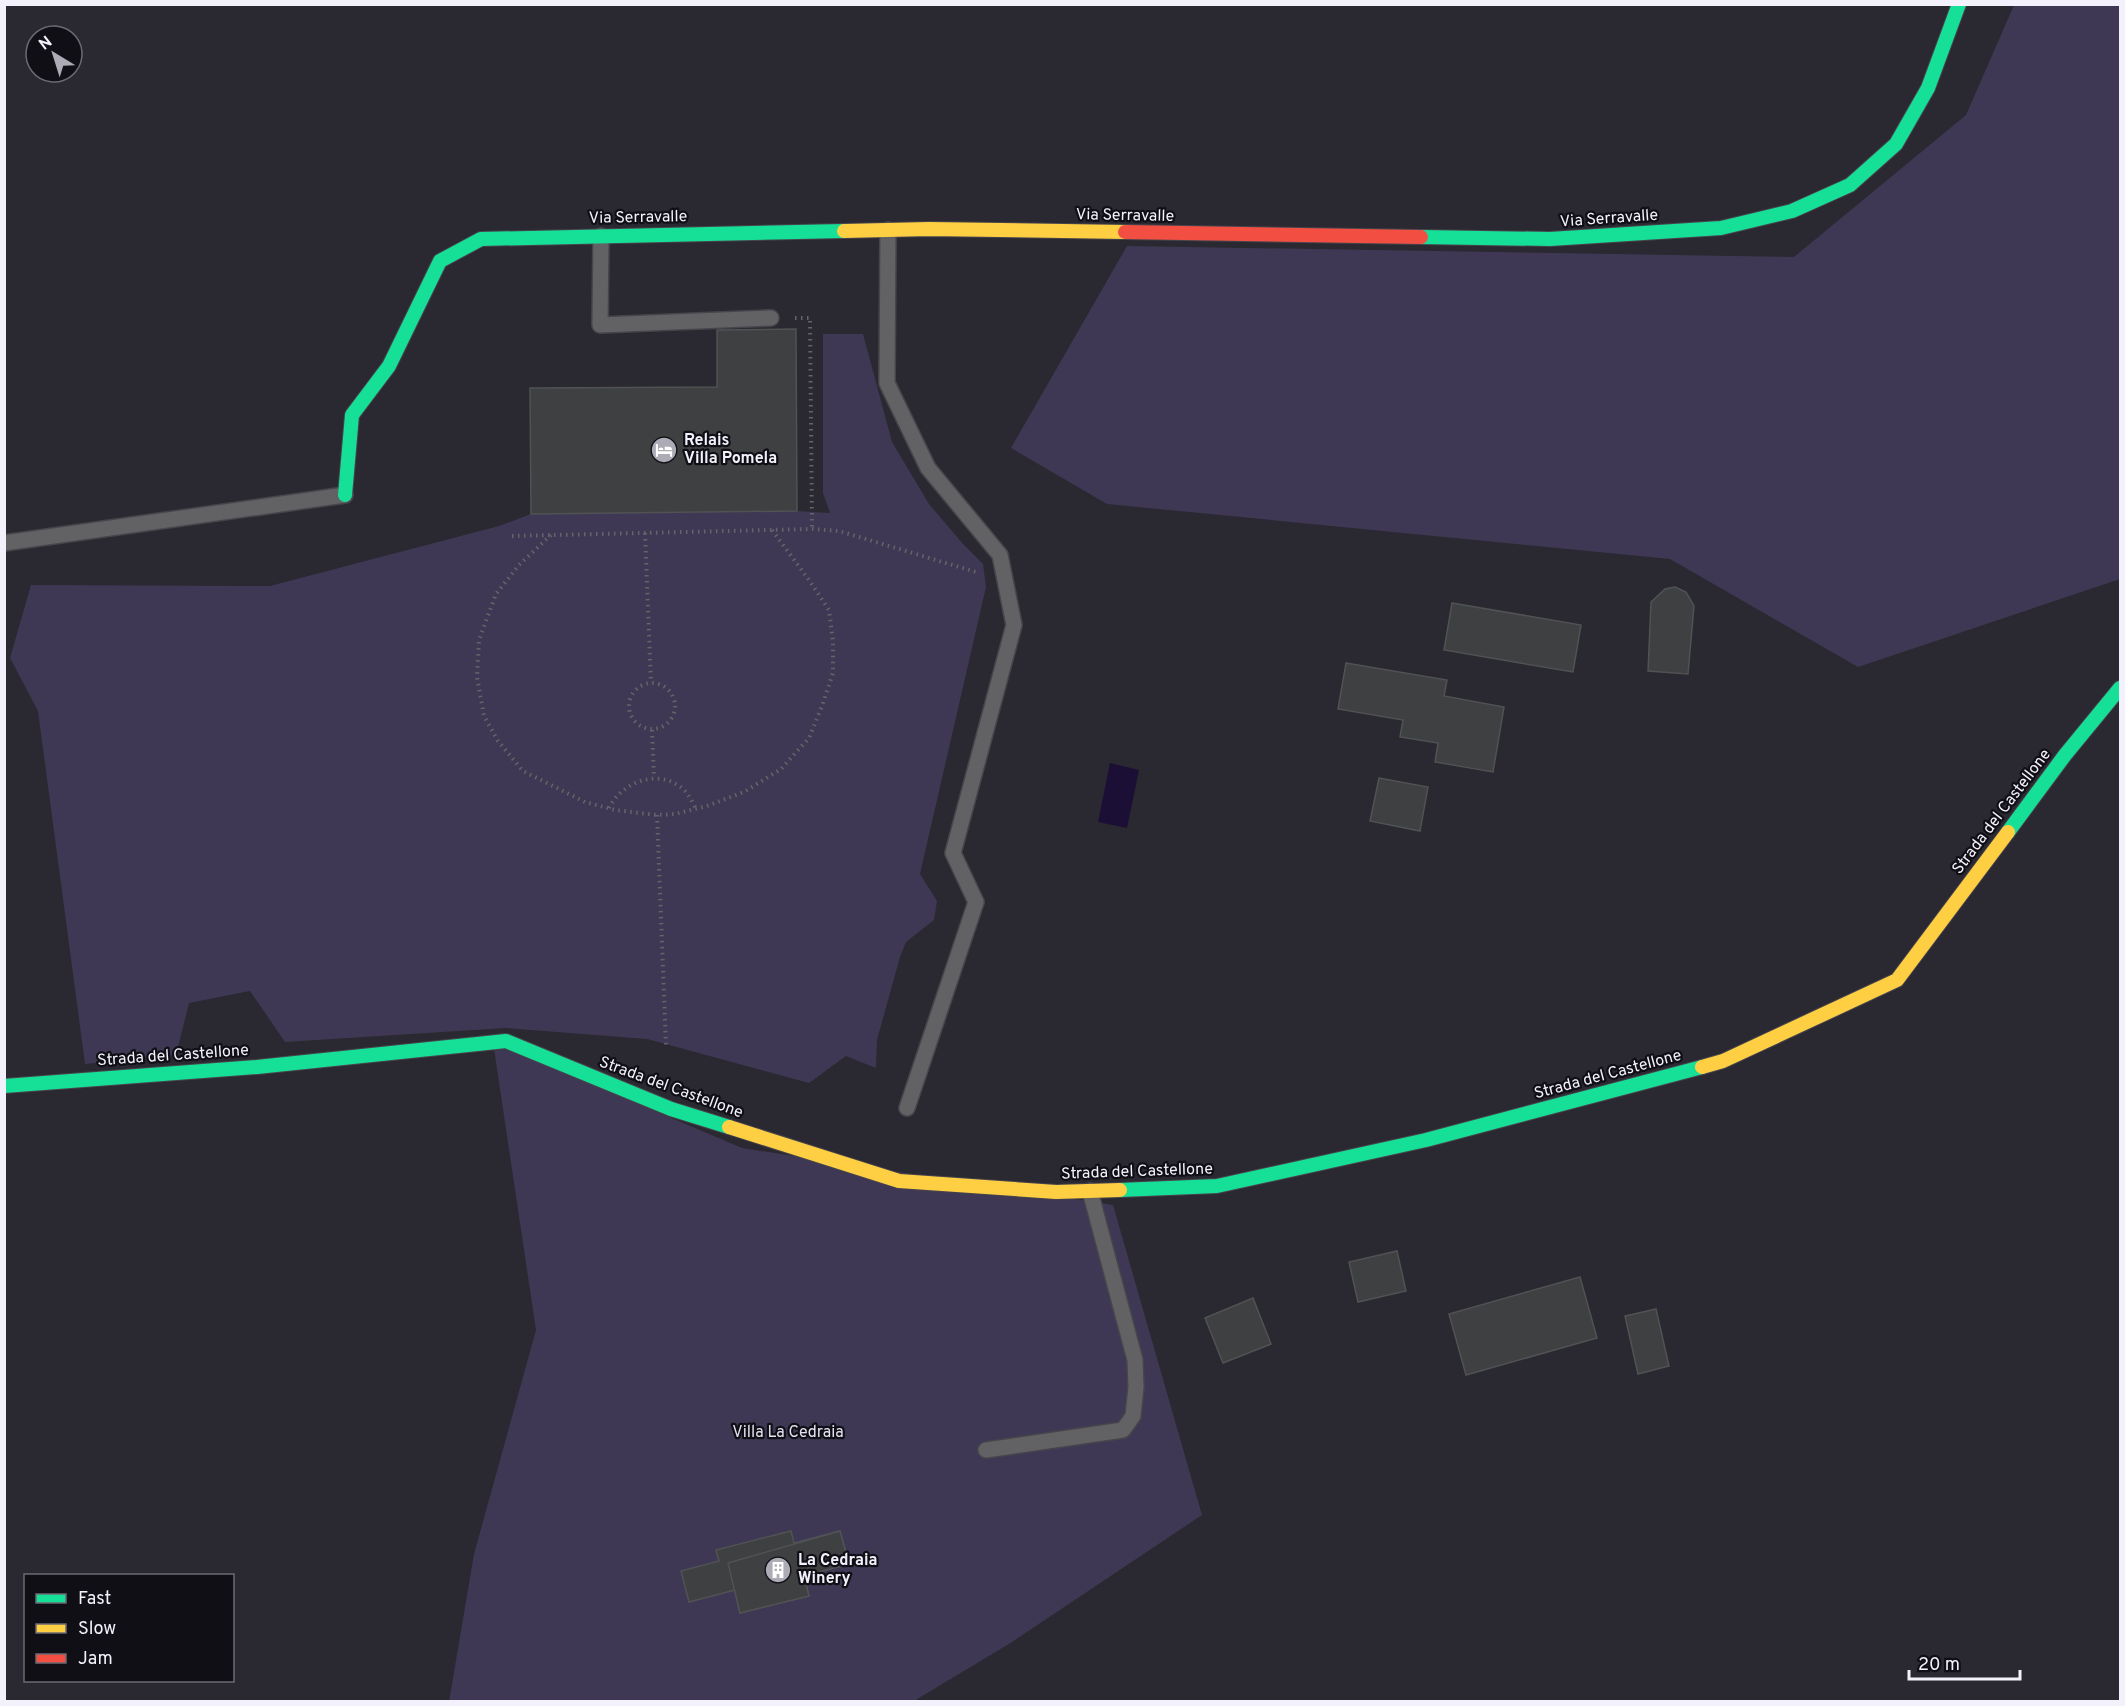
<svg xmlns="http://www.w3.org/2000/svg" width="2125" height="1706" viewBox="0 0 2125 1706" font-family="Overpass,sans-serif">
<style>
.green{fill:#3f3854}
.water{fill:#1c0f36}
.building{fill:#3e4041;stroke:#505254;stroke-width:1.5}
.lines{fill:none;stroke-linecap:round;stroke-linejoin:round}
.lane-casing{stroke:#47454c;stroke-width:18}
.fast-casing{stroke:#47454c;stroke-width:16}
.slow-casing{stroke:#47454c;stroke-width:16}
.jam-casing{stroke:#47454c;stroke-width:16}
.path{stroke:#666469;stroke-width:4;stroke-dasharray:1.5 4.5;stroke-linecap:butt}
.lane{stroke:#626265;stroke-width:15}
.fast{stroke:#16e098;stroke-width:14}
.slow{stroke:#ffcf43;stroke-width:14}
.jam{stroke:#f24e42;stroke-width:14}
.labels{text-anchor:middle;dominant-baseline:central;stroke-width:4.5;stroke-linejoin:round;paint-order:stroke}
.street-label{font-size:16px;fill:#f3f2fc;stroke:#100f16}
.poi-label{font-size:16px;font-weight:bold;fill:#f3f2fc;stroke:#100f16;text-anchor:start}
.park-label{font-size:16px;fill:#e5e2f2;stroke:#100f16}
</style>
<rect width="100%" height="100%" fill="#2a2830"/>
<g class="green">
<polygon points="2014,5 2120,5 2120,579 1858,667 1670,559 1107,504 1011,448 1127,246 1794,257 1966,115"/>
<polygon points="823,334 863,334 892,442 929,504 963,544 983,564 986,587 920,874 937,901 934,920 906,942 900,957 877,1040 876,1068 846,1056 809,1083 647,1039 506,1028 285,1042 250,991 189,1003 176,1055 85,1064 38,711 10,658 31,585 270,586 499,526 531,514 797,511 830,513 823,493"/>
<polygon points="493,1042 742,1148 1113,1205 1202,1515 1009,1644 914,1701 449,1702 474,1554 536,1330"/>
</g>
<polygon class="water" points="1110,763 1139,770 1127,828 1098,822"/>
<g class="building">
<polygon points="796,329 797,511 531,514 530,388 717,387 717,330"/>
<polygon points="1675,587 1686,592 1694,606 1688,674 1648,671 1651,602 1665,589"/>
<polygon points="1452,603 1581,625 1573,672 1444,650"/>
<polygon points="1346,663 1447,680 1444,696 1504,707 1493,772 1435,762 1438,743 1400,737 1403,720 1338,709"/>
<polygon points="1379,778 1428,787 1420,831 1370,821"/>
<polygon points="1397,1251 1406,1291 1358,1302 1349,1262"/>
<polygon points="1580,1277 1597,1338 1466,1375 1449,1314"/>
<polygon points="1253,1298 1271,1344 1223,1363 1205,1318"/>
<polygon points="1656,1309 1669,1366 1638,1374 1625,1316"/>
<polygon points="791,1531 794,1543 840,1531 849,1564 804,1576 809,1596 740,1613 735,1590 689,1602 681,1571 719,1561 716,1550"/>
<polygon points="840,1531 849,1564 804,1576 809,1596 740,1613 728,1563"/>
</g>
<g class="lines">
<g class="lane-casing">
<g id="lane">
<polyline points="888,230 887,383 928,468 1000,555 1014,625 953,853 976,902 907,1108"/>
<polyline points="601,236 600,325 771,318"/>
<polyline points="4,543 345,495"/>
<polyline points="986,1450 1123,1430 1133,1416 1136,1387 1135,1360 1090,1191"/>
</g>
</g>
<g class="fast-casing">
<g id="fast">
<polyline points="1421,237 1550,239 1721,228 1792,211 1850,185 1896,144 1928,88 1959,4"/>
<polyline points="345,495 352,415 389,366 440,261 481,239 844,231"/>
<polyline points="2008,832 2065,755 2120,688"/>
<polyline points="4,1086 257,1067 506,1041 671,1109 729,1127"/>
<polyline points="1120,1190 1217,1186 1426,1140 1702,1067"/>
</g>
</g>
<g class="slow-casing">
<g id="slow">
<polyline points="844,231 929,229 1125,232"/>
<polyline points="1702,1067 1723,1061 1897,980 2008,832"/>
<polyline points="729,1127 899,1181 1056,1192 1120,1190"/>
</g>
</g>
<g class="jam-casing">
<polyline id="jam" points="1125,232 1421,237"/>
</g>
<g class="path">
<polyline points="795,318 810,318 812,529"/>
<polyline points="645,533 651,683"/>
<polyline points="551,535 519,565 496,594 479,640 477,677 484,716 498,741 523,771 585,802 615,810 657,815 675,814 707,806 744,792 781,769 809,738 822,706 833,673 833,641 829,610 809,580 772,530"/>
<polyline points="512,536 812,529 839,531 976,572"/>
<circle cx="652" cy="706" r="23"/>
<polyline points="652,730 654,777"/>
<path d="M 609,808 C 620,785 652,770 676,784 C 686,789 691,799 696,809"/>
<polyline points="657,815 666,1045"/>
</g>
<use href="#lane" class="lane"/>
<use href="#fast" class="fast"/>
<use href="#slow" class="slow"/>
<use href="#jam" class="jam"/>
</g>
<defs>
<g id="hotel-disc" transform="scale(1.35)"><circle r="9.5" fill="#adabb5" stroke="#100f16"/><path d="M-6-4.5h1.5V1H6V5H4.5V3h-9V5H-6ZM-4 0a1.8 1.8 0 1 1 3.6 0ZM.5 0V-2.5h3Q6-2.5 6 0Z" fill="#fff"/></g>
<g id="building-disc" transform="scale(1.35)"><circle r="9.5" fill="#adabb5" stroke="#100f16"/><path d="M-4-6H4V6H1V3H-1V6H-4ZM-2.5-4.3h1.7v1.8h-1.7ZM.8-4.3h1.7v1.8H.8ZM-2.5-1h1.7V.8h-1.7ZM.8-1h1.7V.8H.8Z" fill="#fff"/></g>
</defs>
<g fill-rule="evenodd">
<use href="#hotel-disc" x="664" y="450"/>
<use href="#building-disc" x="778" y="1570"/>
</g>
<g class="labels">
<g class="street-label">
<text transform="translate(1125 216) rotate(1)">Via Serravalle</text>
<text transform="translate(638 218) rotate(-1)">Via Serravalle</text>
<text transform="translate(1609 219) rotate(-4)">Via Serravalle</text>
<text transform="translate(2002 812) rotate(-53)">Strada del Castellone</text>
<text transform="translate(173 1056) rotate(-4)">Strada del Castellone</text>
<text transform="translate(1608 1075) rotate(-15)">Strada del Castellone</text>
<text transform="translate(671 1088) rotate(20)">Strada del Castellone</text>
<text transform="translate(1137 1172) rotate(-2)">Strada del Castellone</text>
</g>
<g class="poi-label">
<text x="684" y="441">Relais<tspan x="684" dy="18">Villa Pomela</tspan></text>
<text x="798" y="1561">La Cedraia<tspan x="798" dy="18">Winery</tspan></text>
</g>
<g class="park-label">
<text x="788" y="1433">Villa La Cedraia</text>
</g>
</g>
<rect width="2125" height="1706" fill="none" stroke="#f3f2fc" stroke-width="12"/>
<rect x="24" y="1574" width="210" height="108" fill="#100f16" stroke="#6b6a72" stroke-width="1.5"/>
<rect x="36" y="1594" width="30" height="9" fill="#16e098" stroke="#6b6a72" stroke-width="1.5"/>
<text x="78" y="1604" font-size="18" fill="#f3f2fc">Fast</text>
<rect x="36" y="1624" width="30" height="9" fill="#ffcf43" stroke="#6b6a72" stroke-width="1.5"/>
<text x="78" y="1634" font-size="18" fill="#f3f2fc">Slow</text>
<rect x="36" y="1654" width="30" height="9" fill="#f24e42" stroke="#6b6a72" stroke-width="1.5"/>
<text x="78" y="1664" font-size="18" fill="#f3f2fc">Jam</text>
<g transform="translate(54 54) rotate(322)"><circle r="28" fill="#100f16" stroke="#6b6a72" stroke-width="1.5"/>
<path d="M0-4.5L10 22L0 15L-10 22Z" fill="#adabb5"/>
<text y="-9" font-size="16" font-weight="bold" text-anchor="middle" fill="#f3f2fc">N</text>
</g>
<path d="M1909 1670v9h111v-9" fill="none" stroke="#f3f2fc" stroke-width="3"/>
<text x="1918" y="1670" font-size="18" fill="#f3f2fc" stroke="#100f16" stroke-width="4.5" paint-order="stroke">20 m</text>
</svg>
